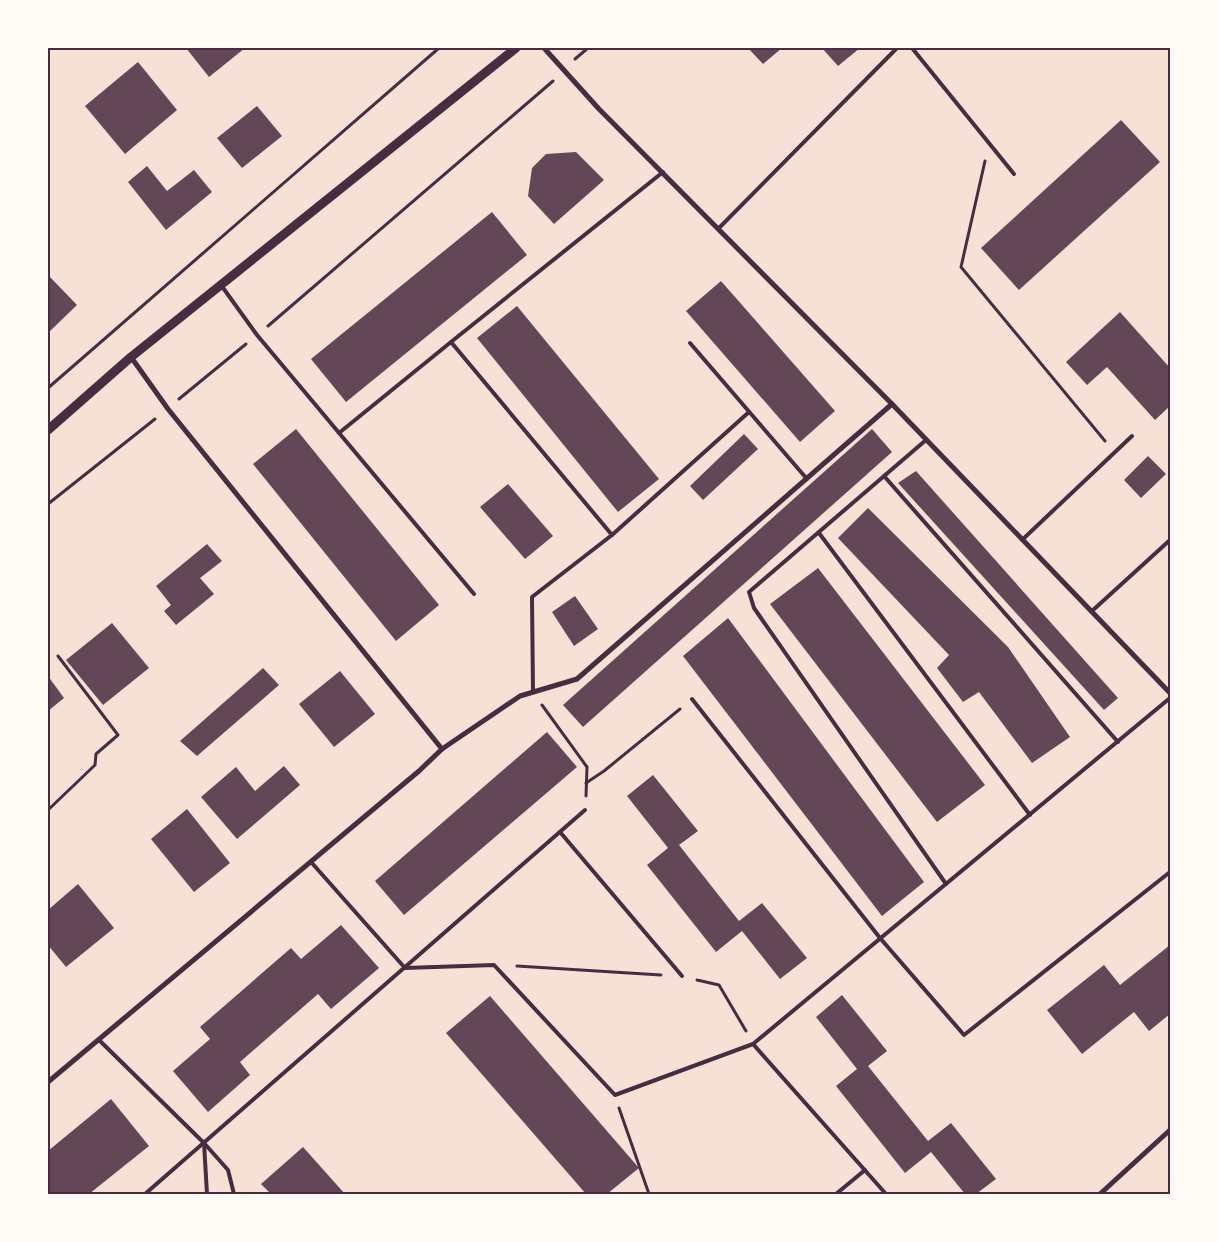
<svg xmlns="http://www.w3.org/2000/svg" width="1218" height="1242" viewBox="0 0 1218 1242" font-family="'Roboto Serif',serif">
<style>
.building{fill:#644757}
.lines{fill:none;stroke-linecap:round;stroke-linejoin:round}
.path{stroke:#4a2c40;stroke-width:3}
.service{stroke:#4a2c40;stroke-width:4}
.minor{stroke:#4a2c40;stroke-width:5}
.tertiary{stroke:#4a2c40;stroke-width:9}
.neatline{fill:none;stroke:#4a2c40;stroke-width:2}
</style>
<rect width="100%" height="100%" fill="#f7e1d7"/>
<g class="building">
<polygon points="186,48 245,48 209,77"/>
<polygon points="748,48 782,48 763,64"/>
<polygon points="822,48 860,48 838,66"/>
<polygon points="138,62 177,110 125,154 85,106"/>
<polygon points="257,106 282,136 242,168 217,138"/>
<polygon points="1121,120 1160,162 1019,290 981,248"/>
<polygon points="576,152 604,180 554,224 528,196 532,168 546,154"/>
<polygon points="147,166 167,191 194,170 212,192 166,230 128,182"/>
<polygon points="492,212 527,255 346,402 311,359"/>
<polygon points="50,277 77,305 48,333 48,280"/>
<polygon points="721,281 835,411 800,442 686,311"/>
<polygon points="517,306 659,479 618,512 477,338"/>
<polygon points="1120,312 1170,368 1170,406 1155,420 1107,367 1087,385 1066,362"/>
<polygon points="296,429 439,605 396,641 253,464"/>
<polygon points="872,429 892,452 583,727 563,705"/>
<polygon points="744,434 758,449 703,500 690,486"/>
<polygon points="1148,456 1166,474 1141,498 1124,480"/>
<polygon points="916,471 1118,698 1104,710 898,483"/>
<polygon points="508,484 553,536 525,559 480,507"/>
<polygon points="868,508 1008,647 1070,737 1032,763 979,692 963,702 937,668 949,655 838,538"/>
<polygon points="207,544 222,561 200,578 214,594 176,625 164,611 171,605 156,586"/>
<polygon points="818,568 985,785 937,822 770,604"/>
<polygon points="575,596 598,629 574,646 552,612"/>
<polygon points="728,618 924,882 882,916 683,656"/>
<polygon points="112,623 149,668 103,705 66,660"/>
<polygon points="263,668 279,685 197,756 180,741"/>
<polygon points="340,671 375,714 334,747 299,704"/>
<polygon points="48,676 64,698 48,711"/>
<polygon points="547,732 577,767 404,915 375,881"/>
<polygon points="284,766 300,785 237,839 201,797 236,767 255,791"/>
<polygon points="653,775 698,831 679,845 739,921 762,903 807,958 780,979 742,931 716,952 647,865 668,848 627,796"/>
<polygon points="187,809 230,863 194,892 151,839"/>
<polygon points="78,884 114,928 66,967 48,945 48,910"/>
<polygon points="341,925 379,968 331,1009 318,994 240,1062 250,1075 208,1112 173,1071 210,1039 200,1027 291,948 301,959"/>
<polygon points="1170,945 1170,1014 1149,1031 1134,1012 1082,1054 1047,1010 1104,965 1120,985"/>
<polygon points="842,995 887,1051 868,1066 928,1141 951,1123 996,1179 976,1194 965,1194 931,1152 905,1173 836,1086 857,1069 816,1017"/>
<polygon points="490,996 639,1168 607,1194 586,1194 446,1033"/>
<polygon points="111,1099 149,1146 89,1194 48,1194 48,1151"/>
<polygon points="303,1147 345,1194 271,1194 261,1184"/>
</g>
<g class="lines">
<g class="path">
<polyline points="575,59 588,48"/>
<polyline points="985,161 961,267 1105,441"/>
<polyline points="268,326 553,81"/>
<polyline points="48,388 439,48"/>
<polyline points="179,399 246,344"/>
<polyline points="48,504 155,419"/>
<polyline points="542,705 587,767 586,796"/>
<polyline points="586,783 604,771 680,709"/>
<polyline points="48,810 95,765 96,754 118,735 58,656"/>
<polyline points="517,966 661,975"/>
<polyline points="697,980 719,985 746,1031"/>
<polyline points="619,1108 649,1194"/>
</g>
<g class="service">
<polyline points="912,48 1014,174"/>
<polyline points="719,228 897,48"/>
<polyline points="221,285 257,335 474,594"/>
<polyline points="451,342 663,172"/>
<polyline points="690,343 807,479"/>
<polyline points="339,433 451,342 612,535 749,412"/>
<polyline points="926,440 749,592 754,608 946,884"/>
<polyline points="884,476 1118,742"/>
<polyline points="819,533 1030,815"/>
<polyline points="1022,540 1132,436"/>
<polyline points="1092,611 1170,540"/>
<polyline points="533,692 532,597 612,535"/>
<polyline points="692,699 880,938 964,1035 1170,872"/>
<polyline points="560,832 682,976"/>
<polyline points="311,862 405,968 494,965 615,1095 753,1044 1170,698"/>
<polyline points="99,1040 204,1143 228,1170 234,1194"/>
<polyline points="753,1044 886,1194"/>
<polyline points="204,1143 207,1194"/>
<polyline points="145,1194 585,810"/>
<polyline points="836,1194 865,1170"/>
</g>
<g class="minor">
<polyline points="544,48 599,109 892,404 1170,693"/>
<polyline points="131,357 168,409 442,749"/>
<polyline points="48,1082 419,771 442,749 520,696 577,679 892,404"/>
<polyline points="1100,1194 1170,1130"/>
</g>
<polyline class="tertiary" points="48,430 131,357 516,48"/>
</g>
<rect width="1218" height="1242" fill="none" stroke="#fffaf5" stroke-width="98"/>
<rect x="49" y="49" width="1120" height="1144" class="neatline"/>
</svg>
